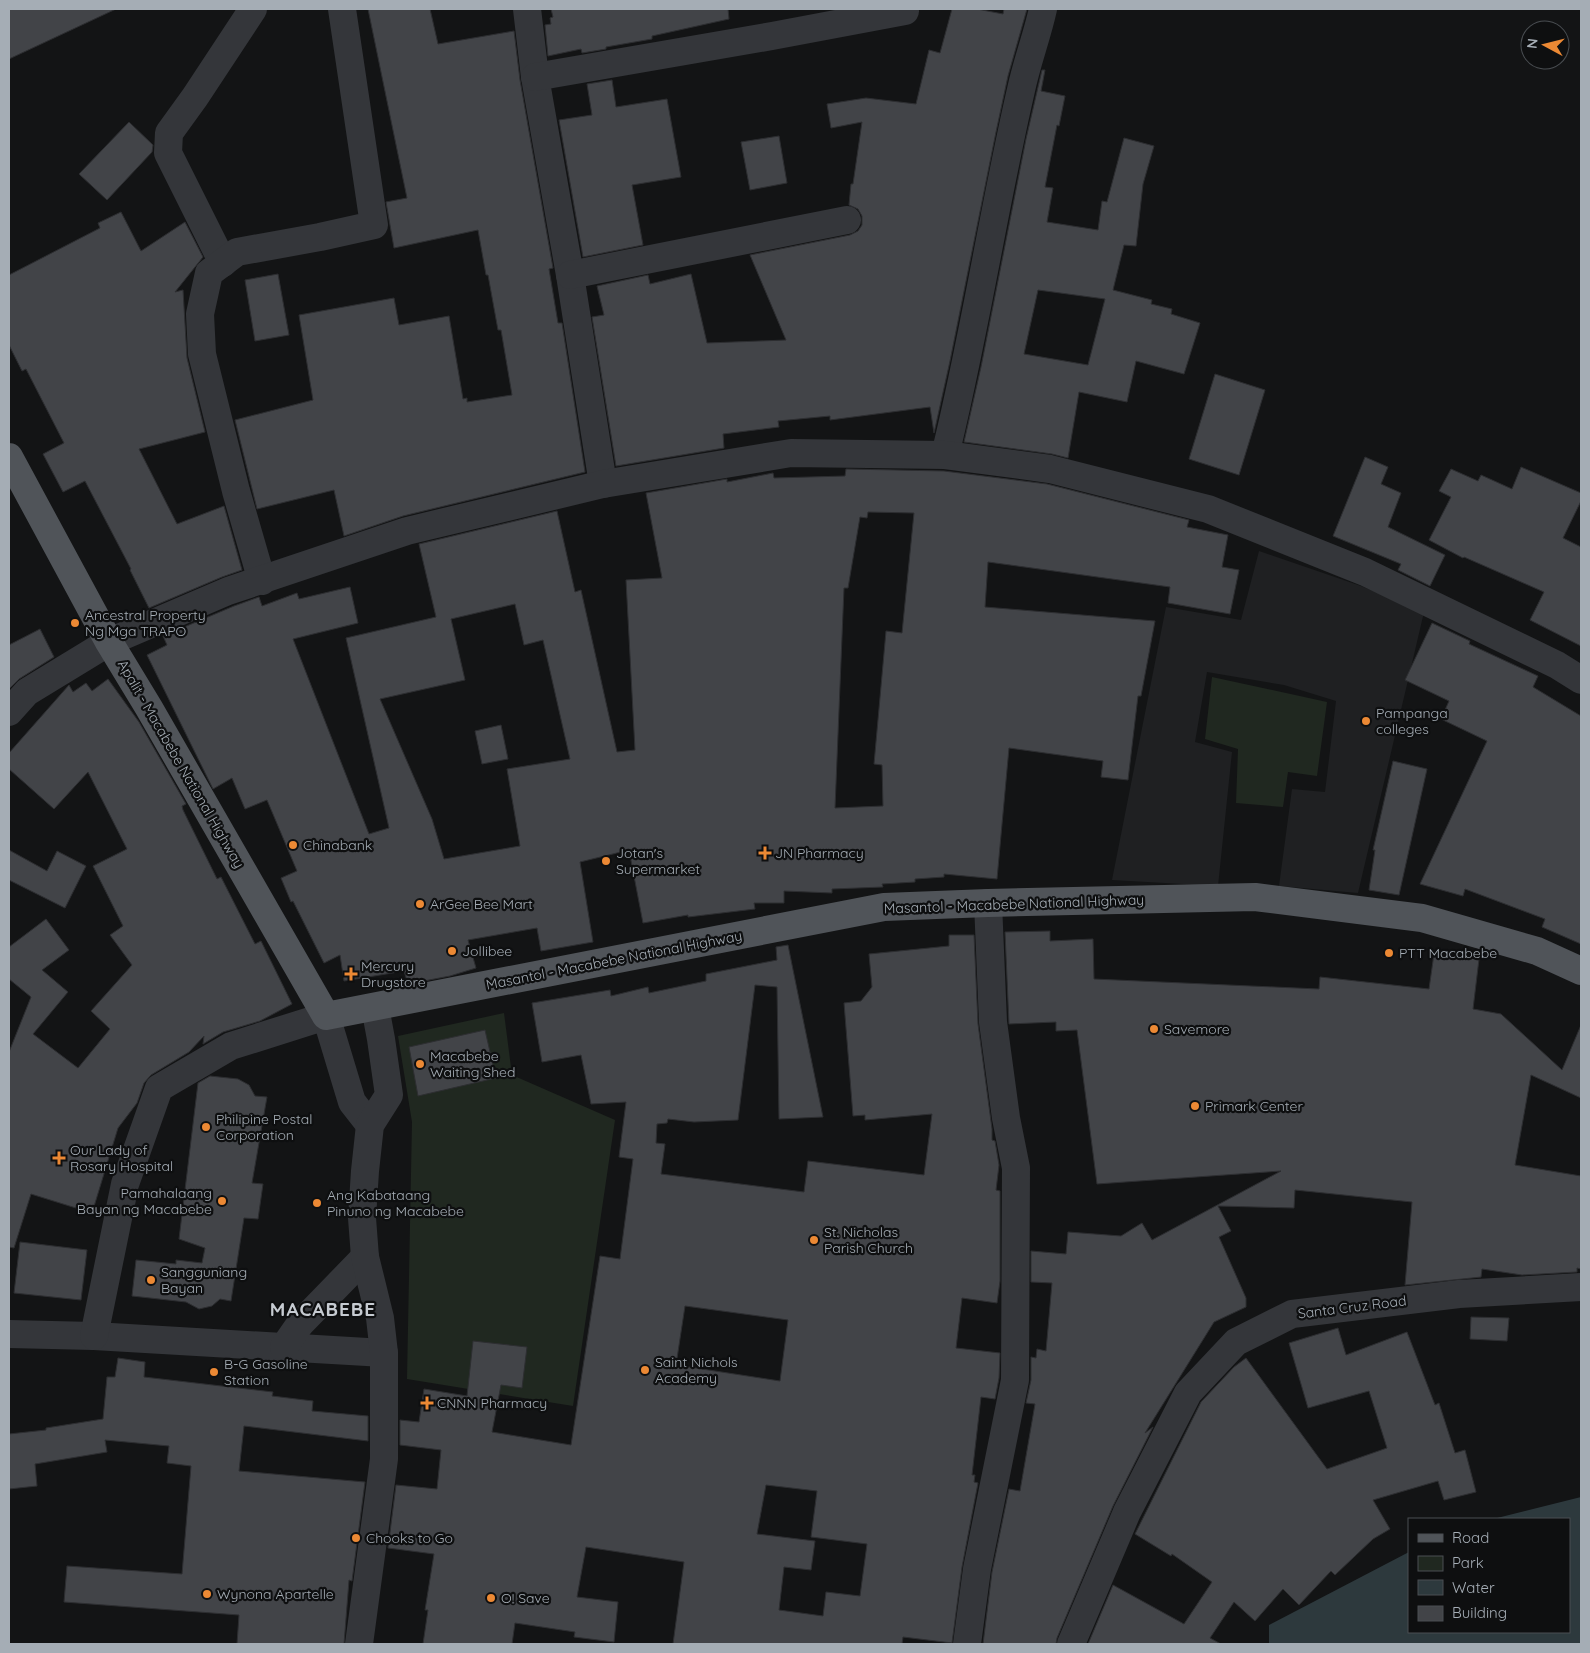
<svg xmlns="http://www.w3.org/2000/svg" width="1590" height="1653" viewBox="0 0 1590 1653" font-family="Quicksand,sans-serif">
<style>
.built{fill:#1f2022}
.green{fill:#202820}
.water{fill:#2d393d}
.building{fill:#424448;stroke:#2d2e31;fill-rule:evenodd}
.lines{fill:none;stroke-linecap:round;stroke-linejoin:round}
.minor{stroke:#34363a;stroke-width:28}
.major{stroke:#505459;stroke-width:28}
.poi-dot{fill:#ec8934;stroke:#0e0f10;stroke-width:2}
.labels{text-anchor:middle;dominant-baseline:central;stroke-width:4.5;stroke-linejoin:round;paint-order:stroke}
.poi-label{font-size:14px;fill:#a5adb5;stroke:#0e0f10;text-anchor:start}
.street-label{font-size:14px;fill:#a5adb5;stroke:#0e0f10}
.district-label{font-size:19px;font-weight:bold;letter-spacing:1px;fill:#c6cbd1;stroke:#0e0f10}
</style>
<rect width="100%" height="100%" fill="#131415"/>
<polygon class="built" points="1259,551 1361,586 1424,612 1358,893 1279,886 1292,789 1325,792 1336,701 1284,685 1207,672 1195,742 1232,752 1218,886 1112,880 1166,607 1241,620"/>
<g class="green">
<polygon points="1212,677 1327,702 1317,776 1288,772 1283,807 1236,803 1238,749 1205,739"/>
<polygon points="504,1013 512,1075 615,1120 573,1406 407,1379 412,1122 398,1036"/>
</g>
<polygon class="water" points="1581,1497 1581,1644 1269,1644 1269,1625 1409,1552 1409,1632 1569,1632 1569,1519 1493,1519"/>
<g class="building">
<polygon points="9,9 116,9 9,59"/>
<polygon points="368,9 430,9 438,44 514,31 520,80 553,268 549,269 558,323 562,323 585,472 403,516 344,536 334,490 257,509 235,420 313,400 299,315 394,298 399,325 449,316 463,399 467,398 467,402 512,395 501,330 498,330 488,275 486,275 478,230 394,248 386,202 407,198"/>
<polygon points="551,9 728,9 729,19 652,36 652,39 606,47 606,49 582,53 581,49 548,56 545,25 551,24 550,18 553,17"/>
<polygon points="952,9 977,9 1003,14 1004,9 1027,9 1008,76 996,132 950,361 934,433 930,407 830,420 830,416 778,421 779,427 723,434 724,448 616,466 592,317 604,315 597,286 648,275 650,284 691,274 707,343 786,340 750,255 850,235 858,231 862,225 862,216 858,209 849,205 851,184 853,184 862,122 831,128 827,104 866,98 916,104 929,50 940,53"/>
<path d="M 1042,70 L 1045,70 L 1041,91 L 1065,96 L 1059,126 L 1057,125 L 1045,187 L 1053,188 L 1047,222 L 1098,230 L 1102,201 L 1107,202 L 1124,138 L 1154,146 L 1143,184 L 1136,246 L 1124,245 L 1113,290 L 1152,300 L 1151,304 L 1172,309 L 1171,314 L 1200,323 L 1184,374 L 1136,361 L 1127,402 L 1079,392 L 1068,458 L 1052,454 L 964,442 L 981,367 L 1026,139 ZM 1038,290 L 1105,299 L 1088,365 L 1024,354 Z"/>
<polygon points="612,80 616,107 667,99 681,177 632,185 643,245 583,257 559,120 592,115 587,84"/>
<polygon points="129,122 153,145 152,152 107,200 79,174"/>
<polygon points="779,136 787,183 750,190 741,142"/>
<polygon points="121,212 141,251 185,222 203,257 175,292 183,290 187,358 205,432 139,449 177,524 224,506 242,570 222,577 149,608 130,570 131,569 85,481 63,492 43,454 64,443 26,369 22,371 9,345 9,275 100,228 98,223"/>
<polygon points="278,274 289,335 255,341 245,280"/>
<polygon points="1215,374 1265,390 1239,475 1189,459"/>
<polygon points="1365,457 1388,467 1381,484 1401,493 1388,527 1445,555 1430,586 1398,570 1401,564 1333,536"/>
<polygon points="1521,467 1581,493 1581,501 1563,538 1581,547 1581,646 1530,620 1544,592 1464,557 1463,558 1429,540 1451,497 1439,491 1451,469 1478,481 1481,475 1512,489"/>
<path d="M 846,469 L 944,471 L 1047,484 L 1189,520 L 1187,527 L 1228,535 L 1222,567 L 1239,570 L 1230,614 L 1168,603 L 1170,587 L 988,562 L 985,607 L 1155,621 L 1141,696 L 1138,696 L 1128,780 L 1101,777 L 1103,761 L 1009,748 L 997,879 L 944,874 L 944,877 L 915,879 L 915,882 L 882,884 L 883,887 L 832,889 L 832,893 L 784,891 L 784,903 L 754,903 L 755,909 L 688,917 L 688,915 L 643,923 L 629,850 L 580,862 L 593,942 L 541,951 L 537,928 L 468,940 L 476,968 L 450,976 L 408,984 L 404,971 L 344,981 L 340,955 L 324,963 L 293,901 L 291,902 L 281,878 L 297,871 L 267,800 L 245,809 L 232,778 L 213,789 L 147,655 L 167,645 L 163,636 L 234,606 L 259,597 L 262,606 L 297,593 L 299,599 L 350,587 L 358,623 L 293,639 L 369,834 L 389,828 L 346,638 L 436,617 L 419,544 L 557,511 L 575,592 L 581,590 L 617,752 L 635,750 L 626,580 L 662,578 L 646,493 L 727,479 L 727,482 L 773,473 L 774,478 L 845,476 ZM 868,512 L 914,513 L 902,633 L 886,631 L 874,764 L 882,765 L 883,806 L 835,808 L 844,588 L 848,588 L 860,517 L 867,518 ZM 515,604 L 524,645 L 543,640 L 570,759 L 507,769 L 520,846 L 444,859 L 432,819 L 380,699 L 465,680 L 451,619 Z"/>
<polygon points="1432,623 1470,641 1469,644 1538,676 1533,687 1581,716 1581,944 1542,927 1545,919 1465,889 1463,896 1420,884 1487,741 1441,719 1449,701 1405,680"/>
<polygon points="40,629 54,657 19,679 9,689 9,645"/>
<polygon points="108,679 139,722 186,804 182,806 183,810 217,879 221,877 255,944 261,941 292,1004 260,1021 223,1032 203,1044 204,1036 189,1052 151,1075 144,1083 137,1103 118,1128 92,1213 31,1194 14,1248 9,1247 9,1052 31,997 9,979 9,947 46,919 69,950 42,970 68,992 33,1034 78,1068 110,1029 91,1011 132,965 110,935 123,926 93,866 127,849 88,772 54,809 9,769 9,753 69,685 73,692 86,683 92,691"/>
<polygon points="501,725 508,759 482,764 475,731"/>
<polygon points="1393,761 1427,769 1399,895 1369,890 1375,850 1373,850"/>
<polygon points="9,850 47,871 57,851 86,866 65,908 9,880"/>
<polygon points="1050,931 1050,941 1093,939 1094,979 1319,989 1320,977 1429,989 1434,954 1479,959 1473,1009 1501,1014 1562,1070 1581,1025 1581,1098 1531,1075 1515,1165 1581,1176 1581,1269 1577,1268 1577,1272 1522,1275 1482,1269 1481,1277 1405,1285 1412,1202 1295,1190 1294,1208 1218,1206 1231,1231 1219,1237 1246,1298 1246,1307 1214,1322 1145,1433 1153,1427 1113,1506 1057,1638 1056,1644 983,1644 992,1572 1009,1489 1020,1491 1035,1404 1026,1403 1031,1380 1031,1357 1036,1358 1037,1349 1046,1351 1052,1283 1031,1282 1031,1251 1066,1254 1068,1232 1121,1236 1142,1223 1152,1240 1281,1171 1097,1184 1077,1030 1056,1031 1056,1022 1009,1024 1005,932"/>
<path d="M 949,935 L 974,935 L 978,1024 L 992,1129 L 992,1140 L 995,1141 L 999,1165 L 996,1190 L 1000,1191 L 1000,1281 L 997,1303 L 962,1298 L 956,1348 L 1000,1353 L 999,1378 L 995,1399 L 981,1397 L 972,1475 L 975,1475 L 974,1482 L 978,1483 L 962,1567 L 952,1643 L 903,1637 L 902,1644 L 673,1644 L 684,1562 L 586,1547 L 577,1597 L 618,1602 L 614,1642 L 574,1637 L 575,1632 L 515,1623 L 512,1644 L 423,1644 L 428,1610 L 425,1610 L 434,1554 L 388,1548 L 396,1485 L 437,1489 L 441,1450 L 400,1445 L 400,1420 L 419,1422 L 424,1389 L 467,1396 L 473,1341 L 527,1347 L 522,1388 L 501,1385 L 492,1432 L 571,1445 L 600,1256 L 620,1259 L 633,1159 L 619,1157 L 626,1102 L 591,1104 L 581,1055 L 542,1062 L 532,1003 L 610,990 L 611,996 L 648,987 L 649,993 L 706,981 L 706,974 L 777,960 L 776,947 L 788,945 L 823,1117 L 779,1119 L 777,987 L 755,985 L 738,1120 L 694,1122 L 668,1119 L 667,1123 L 657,1124 L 656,1143 L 665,1144 L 661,1174 L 804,1192 L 808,1161 L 924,1175 L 932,1114 L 865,1120 L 865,1115 L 853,1116 L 844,1003 L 861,1001 L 872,987 L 869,954 L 949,946 ZM 685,1306 L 788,1320 L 780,1381 L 676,1365 ZM 766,1485 L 817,1491 L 811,1537 L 867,1544 L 860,1596 L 826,1592 L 823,1616 L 779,1610 L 784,1567 L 811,1570 L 815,1541 L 757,1534 Z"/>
<polygon points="485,1030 496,1078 418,1096 409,1047"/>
<polygon points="210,1076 238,1079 249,1085 255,1096 267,1097 252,1183 263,1184 258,1219 244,1218 231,1301 220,1299 212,1306 199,1309 186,1302 132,1296 136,1260 176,1264 176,1260 202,1263 205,1248 179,1239 198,1083"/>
<polygon points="20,1242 87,1250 81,1300 14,1293"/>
<polygon points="1471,1317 1509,1318 1507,1341 1470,1339"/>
<polygon points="1338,1328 1346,1355 1407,1332 1435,1405 1439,1403 1455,1453 1465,1450 1476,1492 1444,1500 1438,1481 1373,1500 1390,1529 1373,1539 1335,1575 1331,1571 1299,1605 1283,1589 1255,1621 1234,1602 1210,1638 1221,1644 1088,1644 1113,1585 1184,1624 1212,1582 1172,1554 1171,1556 1135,1534 1201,1402 1234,1367 1246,1358 1327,1469 1387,1448 1369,1391 1308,1408 1289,1343"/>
<polygon points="118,1358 145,1362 144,1377 273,1392 272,1396 313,1401 312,1411 368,1416 368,1441 244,1426 239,1471 365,1482 352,1581 349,1580 344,1644 237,1644 239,1615 64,1602 67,1566 182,1574 191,1466 167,1463 169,1446 105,1440 107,1452 35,1464 37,1486 9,1489 9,1434 46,1430 46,1428 103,1419 107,1377 115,1377"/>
</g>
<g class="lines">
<g class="minor">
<polyline points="527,9 535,77 570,275 603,484"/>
<polyline points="535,77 772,36 905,11"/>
<polyline points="223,263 168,153 169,133 195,97 253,9"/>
<polyline points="570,275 847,220"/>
<path d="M 945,455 C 975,334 993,211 1021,90 C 1027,62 1037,36 1043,9"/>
<polyline points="262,581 236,491 202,354 200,314 209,273 237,252 320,237 374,225 342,9"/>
<polyline points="9,712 27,692 109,642 228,591 407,531 603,484 791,453 945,455 1050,469 1208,509 1365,572 1557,665 1581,680"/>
<polyline points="9,1334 94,1336 384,1353"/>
<polyline points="94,1336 125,1184 159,1088 231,1046 326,1016 352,1102 370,1125"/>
<polyline points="284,1347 300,1324 365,1257"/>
<polyline points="359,1644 384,1459 384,1353 380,1318 365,1257 362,1218 365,1171 370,1125 389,1095 381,1039 375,1007"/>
<polyline points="967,1644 977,1569 1015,1380 1016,1168 1006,1118 993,1022 988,903"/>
<polyline points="1071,1644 1127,1512 1188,1393 1236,1342 1292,1314 1459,1294 1581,1287"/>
</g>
<polyline class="major" points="9,457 109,642 149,708 326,1016 884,907 988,903 1255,897 1422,918 1537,951 1581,971"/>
</g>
<g class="poi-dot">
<circle cx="75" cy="623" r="5"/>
<circle cx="1366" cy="721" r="5"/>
<circle cx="293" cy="845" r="5"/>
<path d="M762.5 845.5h5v5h5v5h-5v5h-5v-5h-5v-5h5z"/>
<circle cx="606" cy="861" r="5"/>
<circle cx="420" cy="904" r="5"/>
<circle cx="452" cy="951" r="5"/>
<circle cx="1389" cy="953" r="5"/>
<path d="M348.5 966.5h5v5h5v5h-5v5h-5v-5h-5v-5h5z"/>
<circle cx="1154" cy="1029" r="5"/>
<circle cx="420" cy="1064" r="5"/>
<circle cx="1195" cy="1106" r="5"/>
<circle cx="206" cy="1127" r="5"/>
<path d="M56.5 1150.5h5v5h5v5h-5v5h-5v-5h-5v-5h5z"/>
<circle cx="222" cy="1201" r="5"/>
<circle cx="317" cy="1203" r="5"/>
<circle cx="814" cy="1240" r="5"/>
<circle cx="151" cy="1280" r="5"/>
<circle cx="645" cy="1370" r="5"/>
<circle cx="214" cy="1372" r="5"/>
<path d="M424.5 1395.5h5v5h5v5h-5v5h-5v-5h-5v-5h5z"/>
<circle cx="356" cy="1538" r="5"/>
<circle cx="207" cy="1594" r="5"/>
<circle cx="491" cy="1598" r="5"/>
</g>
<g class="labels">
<g class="poi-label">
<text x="85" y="615">Ancestral Property<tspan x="85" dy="16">Ng Mga TRAPO</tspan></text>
<text x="1376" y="713">Pampanga<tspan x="1376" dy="16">colleges</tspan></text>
<text x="303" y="845">Chinabank</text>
<text x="616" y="853">Jotan's<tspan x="616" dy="16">Supermarket</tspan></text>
<text x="775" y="853">JN Pharmacy</text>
<text x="430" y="904">ArGee Bee Mart</text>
<text x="462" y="951">Jollibee</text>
<text x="1399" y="953">PTT Macabebe</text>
<text x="361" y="966">Mercury<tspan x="361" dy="16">Drugstore</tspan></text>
<text x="1164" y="1029">Savemore</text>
<text x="430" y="1056">Macabebe<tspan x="430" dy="16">Waiting Shed</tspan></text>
<text x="1205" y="1106">Primark Center</text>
<text x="216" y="1119">Philipine Postal<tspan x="216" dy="16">Corporation</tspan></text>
<text x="70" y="1150">Our Lady of<tspan x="70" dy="16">Rosary Hospital</tspan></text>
<text x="212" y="1193" text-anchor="end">Pamahalaang<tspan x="212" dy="16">Bayan ng Macabebe</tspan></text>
<text x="327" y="1195">Ang Kabataang<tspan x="327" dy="16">Pinuno ng Macabebe</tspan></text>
<text x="824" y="1232">St. Nicholas<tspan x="824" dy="16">Parish Church</tspan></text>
<text x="161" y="1272">Sangguniang<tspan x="161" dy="16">Bayan</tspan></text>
<text x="655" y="1362">Saint Nichols<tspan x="655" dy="16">Academy</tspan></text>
<text x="224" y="1364">B-G Gasoline<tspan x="224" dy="16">Station</tspan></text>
<text x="437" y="1403">CNNN Pharmacy</text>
<text x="366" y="1538">Chooks to Go</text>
<text x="217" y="1594">Wynona Apartelle</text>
<text x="501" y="1598">O! Save</text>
</g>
<g class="street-label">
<text transform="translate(181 764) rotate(60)">Apalit - Macabebe National Highway</text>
<text transform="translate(1014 904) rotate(-2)">Masantol - Macabebe National Highway</text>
<text transform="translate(614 960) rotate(-11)">Masantol - Macabebe National Highway</text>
<text transform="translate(1352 1307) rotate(-7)">Santa Cruz Road</text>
</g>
<g class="district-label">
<text x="323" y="1309">MACABEBE</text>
</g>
</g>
<rect width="1590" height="1653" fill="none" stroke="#a5adb5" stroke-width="20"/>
<rect x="1408" y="1518" width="162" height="115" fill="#0e0f10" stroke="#4a4e52"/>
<rect x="1418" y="1534" width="25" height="8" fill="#505459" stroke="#4a4e52"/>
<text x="1452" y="1543" font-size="15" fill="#a5adb5">Road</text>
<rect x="1418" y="1556" width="25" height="15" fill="#202820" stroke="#4a4e52"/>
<text x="1452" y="1568" font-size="15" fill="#a5adb5">Park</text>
<rect x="1418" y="1580" width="25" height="15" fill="#2d393d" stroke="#4a4e52"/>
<text x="1452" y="1593" font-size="15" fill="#a5adb5">Water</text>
<rect x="1418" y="1606" width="25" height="15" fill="#424448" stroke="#4a4e52"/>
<text x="1452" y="1618" font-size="15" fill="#a5adb5">Building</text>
<g transform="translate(1545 45) rotate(277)"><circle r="24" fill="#0e0f10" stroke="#4a4e52"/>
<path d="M0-4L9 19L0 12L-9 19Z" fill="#ec8934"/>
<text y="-8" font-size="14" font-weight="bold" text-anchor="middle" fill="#a5adb5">N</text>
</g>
</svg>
